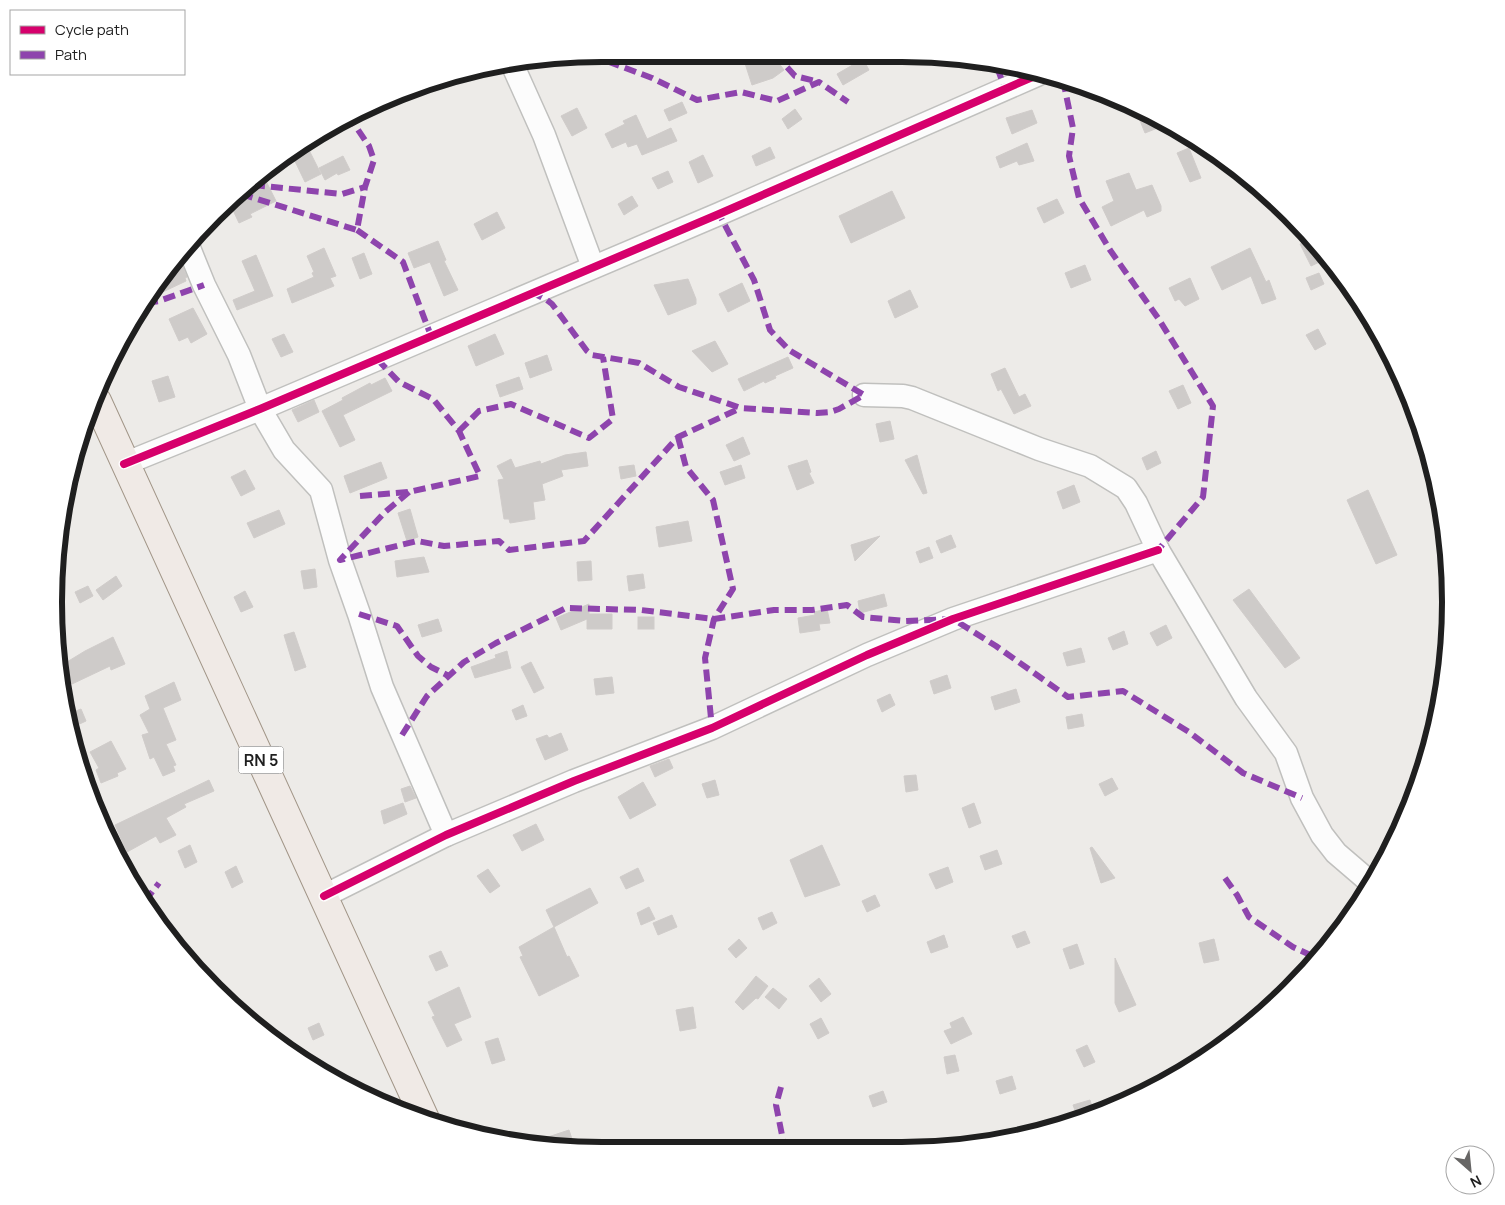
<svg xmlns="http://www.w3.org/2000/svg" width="1505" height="1205" viewBox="0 0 1505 1205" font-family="Manrope,sans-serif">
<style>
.building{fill:#cecbc9;stroke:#d0ccca}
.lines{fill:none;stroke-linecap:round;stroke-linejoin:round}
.minor-casing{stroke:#c0c0be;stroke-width:25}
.major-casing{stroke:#a19587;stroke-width:30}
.minor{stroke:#fcfcfc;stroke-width:22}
.major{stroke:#f0eae6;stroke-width:28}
.quiet{stroke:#8e44ad;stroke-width:6;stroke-dasharray:12 6;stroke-linecap:butt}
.cycleway-casing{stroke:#fff;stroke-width:11}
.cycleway{stroke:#d6006c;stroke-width:8}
.labels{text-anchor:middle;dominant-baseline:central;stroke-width:4;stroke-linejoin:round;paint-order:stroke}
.shield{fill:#fff;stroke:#626262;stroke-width:1}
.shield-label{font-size:16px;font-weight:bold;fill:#1f1f1f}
.rim{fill:none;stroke:#1f1f1f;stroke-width:6}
</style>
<rect width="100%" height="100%" fill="#edebe8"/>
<g class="building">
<polygon points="742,54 772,54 784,70 773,78 752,85"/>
<polygon points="863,59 869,70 843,85 837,74"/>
<polygon points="682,102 687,113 669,121 664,110"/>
<polygon points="577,108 587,128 572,136 561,116"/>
<polygon points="1135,108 1155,118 1160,127 1145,133"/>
<polygon points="795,109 802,119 788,129 782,119"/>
<polygon points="1032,110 1037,123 1012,134 1006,118"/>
<polygon points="636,115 647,139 671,128 677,141 642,155 637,144 628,147 626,142 612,148 605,134 625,124 623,121"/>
<polygon points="1027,143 1034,161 1019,165 1017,161 1000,168 996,157"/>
<polygon points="306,144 321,174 305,182 292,155"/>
<polygon points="770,147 775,158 756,166 752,156"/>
<polygon points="1189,148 1201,178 1190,182 1177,153"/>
<polygon points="703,155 713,176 698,183 689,162"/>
<polygon points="343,156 350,170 338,175 337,173 325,180 319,168"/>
<polygon points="668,171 673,182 658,189 652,178"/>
<polygon points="1129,173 1136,190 1152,185 1161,206 1161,211 1147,217 1144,210 1111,226 1102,207 1114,201 1106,181"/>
<polygon points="264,177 276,201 250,214 252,217 239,223 232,208 235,206 232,201"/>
<polygon points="892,191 905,218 851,243 839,216"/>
<polygon points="632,196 638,206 624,215 618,204"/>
<polygon points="1057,199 1064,213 1044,223 1037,208"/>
<polygon points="497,212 505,228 482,240 474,224"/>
<polygon points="1312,238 1328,258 1311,266 1300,244"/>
<polygon points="438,241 446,260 444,261 458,290 444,296 430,262 414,268 408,253"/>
<polygon points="324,248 336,276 330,278 334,286 292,303 287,289 314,277 312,273 314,272 307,256"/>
<polygon points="1250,248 1266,282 1269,280 1276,299 1262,304 1251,276 1222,290 1211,267"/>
<polygon points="364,253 372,274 360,279 352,258"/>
<polygon points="256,255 273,296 237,310 233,300 255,291 242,261"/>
<polygon points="180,260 187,277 185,278 186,281 150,298"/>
<polygon points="1085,265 1091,280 1071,288 1065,273"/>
<polygon points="1319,273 1324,284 1311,290 1306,278"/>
<polygon points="1190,278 1199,299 1185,306 1179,299 1175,301 1169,288"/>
<polygon points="688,279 696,299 696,304 668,315 654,285"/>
<polygon points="742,283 750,301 728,312 719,294"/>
<polygon points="910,290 918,307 895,318 888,301"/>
<polygon points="193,308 207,334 191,343 188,337 179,341 169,319"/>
<polygon points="1318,329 1326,344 1315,350 1306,335"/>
<polygon points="284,334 293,352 281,357 272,339"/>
<polygon points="495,334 504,354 476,366 468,346"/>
<polygon points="715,341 728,364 712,372 692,351"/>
<polygon points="547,355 552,370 530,378 525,363"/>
<polygon points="788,357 793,368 775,376 776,378 765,383 764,381 744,391 738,379"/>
<polygon points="1005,368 1019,397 1025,394 1031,406 1014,414 1001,389 998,391 991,374"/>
<polygon points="168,376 175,397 159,402 152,381"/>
<polygon points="519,377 523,389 500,397 496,385"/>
<polygon points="385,378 392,391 343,415 355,440 340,447 322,411 343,400 342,398 370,383 371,385"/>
<polygon points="1183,385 1191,403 1178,409 1169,391"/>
<polygon points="314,400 319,412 298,422 292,410"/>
<polygon points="890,421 894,439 880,442 876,424"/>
<polygon points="743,437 750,454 734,461 726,445"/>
<polygon points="1156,451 1161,463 1147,470 1142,458"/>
<polygon points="586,452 588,466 561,470 563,476 542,484 545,500 533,502 535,519 510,523 509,519 504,519 498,480 504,479 497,466 511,459 515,468 540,461 541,464 565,455"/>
<polygon points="917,455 927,493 923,494 905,460"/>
<polygon points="807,460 811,472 809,473 814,483 797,490 788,466"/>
<polygon points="381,462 387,478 350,493 344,476"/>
<polygon points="634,465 636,476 621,479 619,467"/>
<polygon points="741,465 745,478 725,485 720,472"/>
<polygon points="245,470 255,489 241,496 231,477"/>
<polygon points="1074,485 1080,502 1063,509 1057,492"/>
<polygon points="1368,490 1397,555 1376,564 1347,500"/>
<polygon points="410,509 418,537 407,541 398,513"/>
<polygon points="279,510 285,524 254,538 247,523"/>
<polygon points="688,521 692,541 659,547 656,527"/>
<polygon points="951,535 956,547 941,553 936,541"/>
<polygon points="880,536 855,561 851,545"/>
<polygon points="929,547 933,558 920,563 916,552"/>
<polygon points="424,557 429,572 397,577 395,561"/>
<polygon points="591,561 592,580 578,581 577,562"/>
<polygon points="315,569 317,587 304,589 301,571"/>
<polygon points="643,574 645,588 629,591 627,576"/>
<polygon points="116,576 122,586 103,600 96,590"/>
<polygon points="88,586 93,596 80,603 75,592"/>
<polygon points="1249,589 1300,658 1285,668 1233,600"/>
<polygon points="245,591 253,607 241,612 234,597"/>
<polygon points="884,594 887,606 860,613 858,601"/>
<polygon points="589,604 589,614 612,614 612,629 587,629 587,619 561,630 556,618"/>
<polygon points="827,609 830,623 819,624 820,630 800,633 798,618 815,615 814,612"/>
<rect x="638" y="617" width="16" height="12"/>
<polygon points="438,619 442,631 422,637 418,625"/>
<polygon points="1166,625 1172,638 1157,646 1150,633"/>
<polygon points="1124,631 1128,644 1113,650 1108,638"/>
<polygon points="294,632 306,667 295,671 284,635"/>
<polygon points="113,637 125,664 111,670 110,666 72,684 62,665 85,651"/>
<polygon points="1081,648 1085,662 1067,666 1063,653"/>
<polygon points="507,651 511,668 475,678 471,667 496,658 495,655"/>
<polygon points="531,662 544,688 534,693 521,667"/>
<polygon points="947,675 951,688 934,694 930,681"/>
<polygon points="612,677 614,693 596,695 594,679"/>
<polygon points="174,682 181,700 163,708 176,740 166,744 176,765 173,766 175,771 163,776 154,757 150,759 142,735 149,733 140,715 150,709 145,696"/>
<polygon points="1016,689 1020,702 995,710 991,697"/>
<polygon points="890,694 895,705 882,712 877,700"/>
<polygon points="523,705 527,716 516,720 512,710"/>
<polygon points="81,709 86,721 73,727 68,714"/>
<polygon points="1082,714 1084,726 1068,729 1066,717"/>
<polygon points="561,733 568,750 545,760 536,739 547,735 549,738"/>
<polygon points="111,741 126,769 117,773 118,776 101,783 96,770 99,768 90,752"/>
<polygon points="669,759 673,768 655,777 650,766"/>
<polygon points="916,775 918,790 906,792 904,776"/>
<polygon points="1112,778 1118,789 1105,796 1099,784"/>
<polygon points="209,780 214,791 184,804 186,807 166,818 176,835 160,843 156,836 127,852 115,825"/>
<polygon points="715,780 719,795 707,798 702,784"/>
<polygon points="643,782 656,805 630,819 618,797"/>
<polygon points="410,786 416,798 405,802 401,789"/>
<polygon points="403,803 407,814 384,824 381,811"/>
<polygon points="974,803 981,823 969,828 962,808"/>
<polygon points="536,824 544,840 522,851 513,835"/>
<polygon points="190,845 197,862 185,868 178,851"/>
<polygon points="822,845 840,885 805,897 790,860"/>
<polygon points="1092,847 1115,878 1101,883 1090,848"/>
<polygon points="997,850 1002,864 985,870 980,856"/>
<polygon points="236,866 243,882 232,888 225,872"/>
<polygon points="948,867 953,882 936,889 929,874"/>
<polygon points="638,868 644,881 626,889 620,877"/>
<polygon points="488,869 500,886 490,893 477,876"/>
<polygon points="590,888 598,903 554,927 546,910"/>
<polygon points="875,895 880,906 867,912 862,901"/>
<polygon points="649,907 655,919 641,925 637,913"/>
<polygon points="772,912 777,923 763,930 758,918"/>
<polygon points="672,915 677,927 658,935 653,923"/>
<polygon points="554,927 567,957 569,956 579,976 539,996 520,957 523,956 519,947"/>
<polygon points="1025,931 1030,943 1017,948 1012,936"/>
<polygon points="944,935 948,947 931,953 927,942"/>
<polygon points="739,939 747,948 736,958 728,949"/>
<polygon points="1214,939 1219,960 1204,963 1199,943"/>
<polygon points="1077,944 1084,964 1070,969 1063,949"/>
<polygon points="441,951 448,966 436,971 429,956"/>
<polygon points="1115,958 1136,1005 1119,1012 1115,1003"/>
<polygon points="756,976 768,986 758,999 756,998 743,1010 735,1002"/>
<polygon points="819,978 831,994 821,1002 809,986"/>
<polygon points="459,987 471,1017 454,1024 462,1040 447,1047 432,1017 435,1016 428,1002"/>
<polygon points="773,988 787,999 779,1009 765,997"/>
<polygon points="693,1007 696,1028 680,1031 676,1010"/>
<polygon points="963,1017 972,1034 951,1044 944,1031 952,1028 950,1023"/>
<polygon points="821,1018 829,1033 818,1039 810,1024"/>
<polygon points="319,1023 324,1035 313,1040 308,1028"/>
<polygon points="498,1038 505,1060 492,1064 485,1042"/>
<polygon points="1087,1045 1095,1062 1084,1067 1076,1050"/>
<polygon points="1203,1048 1207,1056 1196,1064 1191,1054"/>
<polygon points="955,1055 959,1071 947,1074 944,1057"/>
<polygon points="1012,1076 1016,1089 1000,1094 996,1081"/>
<polygon points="883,1091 887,1102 873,1107 869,1096"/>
<polygon points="1090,1100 1094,1113 1078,1118 1073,1105"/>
<polygon points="569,1130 573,1142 558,1147 527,1144"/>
</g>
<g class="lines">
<g class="minor-casing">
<g id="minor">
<polyline points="513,66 544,135 593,267"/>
<polyline points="189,248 204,285 239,355 260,409 284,450 321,490 340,560 359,614 382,687 446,835"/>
<polyline points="864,395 903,396 912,398 1039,449 1090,466 1126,488 1136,503 1158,550 1246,698 1286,753 1302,798 1322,835 1336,853 1371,883"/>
<polyline points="124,464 260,409 719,214 1037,75"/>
<polyline points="324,896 446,835 574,781 712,728 867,655 953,619 1158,550"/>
</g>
</g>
<g class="major-casing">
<polyline id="major" points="97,401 425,1119"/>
</g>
<use href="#minor" class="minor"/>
<use href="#major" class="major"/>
<g class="quiet">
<polyline points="775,54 795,76 819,82"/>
<polyline points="591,55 652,78 697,100 741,92 777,101 819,82 848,102"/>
<polyline points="997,67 1005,89"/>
<polyline points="1063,80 1073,128 1069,156 1079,198 1110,250 1158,318 1213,406 1203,497 1158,550"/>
<polyline points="253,185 342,194 365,187"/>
<polyline points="241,194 357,230 365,187 374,160 369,146 350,118"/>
<polyline points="357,230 403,262 431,336"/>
<polyline points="531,292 547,300 552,304 587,351 592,355 639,363 679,387 741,408 817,413 830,412 839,409 864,395 789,350 770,330 754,280 719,214"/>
<polyline points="146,303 159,301 204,285"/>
<polyline points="459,431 479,411 511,404 589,438 613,419 603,357"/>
<polyline points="678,437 686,467 713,500 733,589 714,619 705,658 712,728"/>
<polyline points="409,492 385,512 340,560 417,541 444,546 499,541 509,550 584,541 678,437 741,408"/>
<polyline points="360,496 409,492 480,476 459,431 433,399 399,382 377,359"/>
<polyline points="359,614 397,626 418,656 431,667 449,676"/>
<polyline points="402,735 427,696 464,662 496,643 566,608 641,610 714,619 774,610 812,610 847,605 863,617 905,621 953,619 996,646 1068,697 1123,691 1189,732 1243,773 1302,798"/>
<polyline points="1225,878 1237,895 1249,917 1293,947 1317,958"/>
<polyline points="145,901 159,883"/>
<polyline points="781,1087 776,1105 783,1140 788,1151"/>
<polyline points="1107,1100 1111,1107"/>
</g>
<g class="cycleway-casing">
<g id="cycleway">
<polyline points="124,464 260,409 719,214 1037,75"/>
<polyline points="324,896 446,835 574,781 712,728 867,655 953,619 1158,550"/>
</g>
</g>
<use href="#cycleway" class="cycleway"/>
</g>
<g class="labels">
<rect class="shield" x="238.5" y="746.5" width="45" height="27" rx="4"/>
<g class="shield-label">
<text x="261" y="760">RN 5</text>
</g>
</g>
<path d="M0 0H1505V1205H0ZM602 62H902A540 540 0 0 1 1442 602V602A540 540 0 0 1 902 1142H602A540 540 0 0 1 62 602V602A540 540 0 0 1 602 62Z" fill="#fff" fill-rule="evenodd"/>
<path class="rim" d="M602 62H902A540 540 0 0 1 1442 602V602A540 540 0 0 1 902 1142H602A540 540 0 0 1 62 602V602A540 540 0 0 1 602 62Z"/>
<rect x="10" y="10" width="175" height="65" fill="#ffffff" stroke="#a5a5a5"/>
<rect x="20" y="26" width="25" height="8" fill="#d6006c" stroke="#a5a5a5"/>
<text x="55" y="35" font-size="15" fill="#1f1f1f">Cycle path</text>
<rect x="20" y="51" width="25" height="8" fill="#8e44ad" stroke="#a5a5a5"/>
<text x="55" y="60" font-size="15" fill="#1f1f1f">Path</text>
<g transform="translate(1470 1170) rotate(153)"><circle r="24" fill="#ffffff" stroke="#a5a5a5"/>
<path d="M0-4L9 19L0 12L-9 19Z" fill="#676665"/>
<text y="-8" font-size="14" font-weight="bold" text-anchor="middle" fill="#1f1f1f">N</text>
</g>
</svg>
